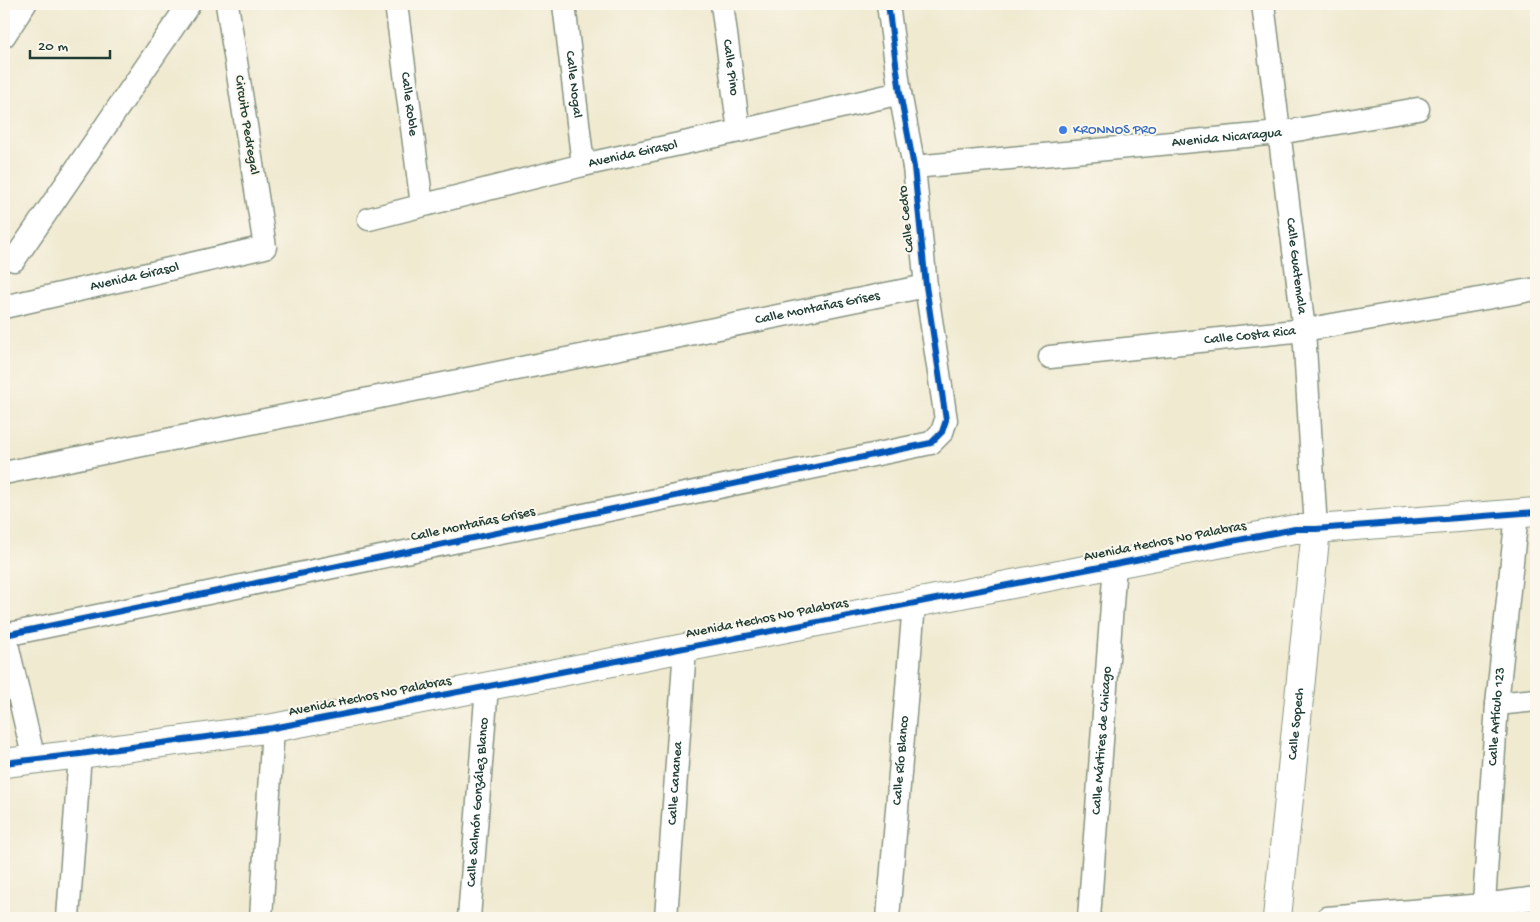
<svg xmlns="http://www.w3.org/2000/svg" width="1540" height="922" viewBox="0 0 1540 922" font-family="'Gochi Hand',sans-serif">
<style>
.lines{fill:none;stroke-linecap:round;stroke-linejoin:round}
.street-casing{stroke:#889482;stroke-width:25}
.secondary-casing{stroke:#889482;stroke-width:30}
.street{stroke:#fff;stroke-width:22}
.secondary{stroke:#fff;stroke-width:28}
.cycleway-casing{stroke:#fbf7ec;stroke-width:9}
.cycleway{stroke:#0057b8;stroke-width:6}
.shop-dot{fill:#3f7fe0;stroke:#fbf7ec;stroke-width:2}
.labels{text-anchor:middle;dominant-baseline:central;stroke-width:4;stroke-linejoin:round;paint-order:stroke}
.street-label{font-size:14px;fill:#1f3d34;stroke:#fbf7ec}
.shop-label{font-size:14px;fill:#366cbe;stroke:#fbf7ec;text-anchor:start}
</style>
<rect width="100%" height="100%" fill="#fbf7ec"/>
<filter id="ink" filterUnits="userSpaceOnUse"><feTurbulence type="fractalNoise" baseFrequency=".02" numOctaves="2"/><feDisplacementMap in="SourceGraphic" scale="10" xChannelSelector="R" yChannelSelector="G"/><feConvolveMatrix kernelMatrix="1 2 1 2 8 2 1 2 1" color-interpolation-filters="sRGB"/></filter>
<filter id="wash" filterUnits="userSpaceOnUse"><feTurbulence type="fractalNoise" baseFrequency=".0096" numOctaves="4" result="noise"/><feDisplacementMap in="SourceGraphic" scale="20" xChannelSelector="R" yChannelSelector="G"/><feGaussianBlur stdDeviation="1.12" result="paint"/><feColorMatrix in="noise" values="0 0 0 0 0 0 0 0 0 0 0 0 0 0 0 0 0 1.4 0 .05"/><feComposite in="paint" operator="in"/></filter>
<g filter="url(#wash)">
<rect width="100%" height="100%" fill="#f0ead1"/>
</g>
<g filter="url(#ink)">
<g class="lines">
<g class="street-casing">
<g id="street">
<path id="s1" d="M 396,4 L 422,205"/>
<path id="s2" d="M 564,4 L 583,165"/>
<path id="s3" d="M 722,4 L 739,131"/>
<path id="s4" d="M 1263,4 L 1304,330 L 1316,529"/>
<polyline points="4,36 25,4"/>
<path id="s5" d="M 914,167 L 1279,133 L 1418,109"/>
<path id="s6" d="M 369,219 L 583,165 L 739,131 L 900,93"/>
<polyline points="14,260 189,4"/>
<path id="s7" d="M 4,307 L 265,247 L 227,4"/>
<path id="s8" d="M 1050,357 L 1304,330 L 1536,289"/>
<path id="s9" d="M 4,473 L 926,286"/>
<polyline points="4,631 34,760"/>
<polyline points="5,635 931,443 942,432 946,420 926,286 914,167 900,93 888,4"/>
<polyline points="1497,704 1536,700"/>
<polyline points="68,918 80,754"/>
<polyline points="261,918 273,728"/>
<path id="s10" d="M 469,918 L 487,686"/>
<path id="s11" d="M 666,918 L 685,648"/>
<path id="s12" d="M 888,918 L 914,604"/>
<path id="s13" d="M 1089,918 L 1115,564"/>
<polyline points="1327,918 1484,905 1536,898"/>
<path id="s14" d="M 1483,918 L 1497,704 L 1517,514"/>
</g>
</g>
<g class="secondary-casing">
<g id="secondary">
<polyline points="4,763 80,754 273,728 1295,529 1316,529 1536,512"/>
<path id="s15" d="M 1277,918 L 1316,529"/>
</g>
</g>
<use href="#street" class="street"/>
<use href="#secondary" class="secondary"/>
<g class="cycleway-casing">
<g id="cycleway">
<polyline points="5,635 931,443 942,432 946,420 926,286 914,167 900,93 888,4"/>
<polyline points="4,763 80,754 273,728 1295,529 1316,529 1536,512"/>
</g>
</g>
<use href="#cycleway" class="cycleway"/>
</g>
</g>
<circle class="shop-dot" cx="1063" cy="130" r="5"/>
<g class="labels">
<g class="street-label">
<text stroke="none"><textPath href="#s3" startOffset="64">Calle Pino</textPath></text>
<text stroke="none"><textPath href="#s2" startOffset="81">Calle Nogal</textPath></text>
<text stroke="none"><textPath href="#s1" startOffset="101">Calle Roble</textPath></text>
<text transform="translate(246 125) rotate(81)">Circuito Pedregal</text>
<text stroke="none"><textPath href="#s5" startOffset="314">Avenida Nicaragua</textPath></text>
<text stroke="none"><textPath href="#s6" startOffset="272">Avenida Girasol</textPath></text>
<text transform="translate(907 219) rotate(-96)">Calle Cedro</text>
<text stroke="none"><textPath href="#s4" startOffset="264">Calle Guatemala</textPath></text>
<text stroke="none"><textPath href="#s7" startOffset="134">Avenida Girasol</textPath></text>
<text stroke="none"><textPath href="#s9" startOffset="830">Calle Montañas Grises</textPath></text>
<text stroke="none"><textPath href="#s8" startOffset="201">Calle Costa Rica</textPath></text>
<text transform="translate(473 525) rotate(-12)">Calle Montañas Grises</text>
<text transform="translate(1165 542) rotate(-11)">Avenida Hechos No Palabras</text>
<text transform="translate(767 619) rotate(-11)">Avenida Hechos No Palabras</text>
<text transform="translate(370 697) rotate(-11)">Avenida Hechos No Palabras</text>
<text stroke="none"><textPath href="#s14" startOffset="202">Calle Artículo 123</textPath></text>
<text stroke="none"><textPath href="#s15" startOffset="195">Calle Sopech</textPath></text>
<text stroke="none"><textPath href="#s13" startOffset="178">Calle Mártires de Chicago</textPath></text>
<text stroke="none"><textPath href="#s12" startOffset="158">Calle Río Blanco</textPath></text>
<text stroke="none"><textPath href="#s11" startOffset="135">Calle Cananea</textPath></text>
<text stroke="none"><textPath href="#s10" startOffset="116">Calle Salmón González Blanco</textPath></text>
</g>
<g class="shop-label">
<text x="1073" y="130">KRONNOS PRO</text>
</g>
</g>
<rect width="1540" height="922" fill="none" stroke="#fbf7ec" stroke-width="20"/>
<path d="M30 50v8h80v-8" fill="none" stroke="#1f3d34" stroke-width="2.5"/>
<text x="38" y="50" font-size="15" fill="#1f3d34" stroke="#fbf7ec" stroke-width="4" paint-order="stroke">20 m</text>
</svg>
